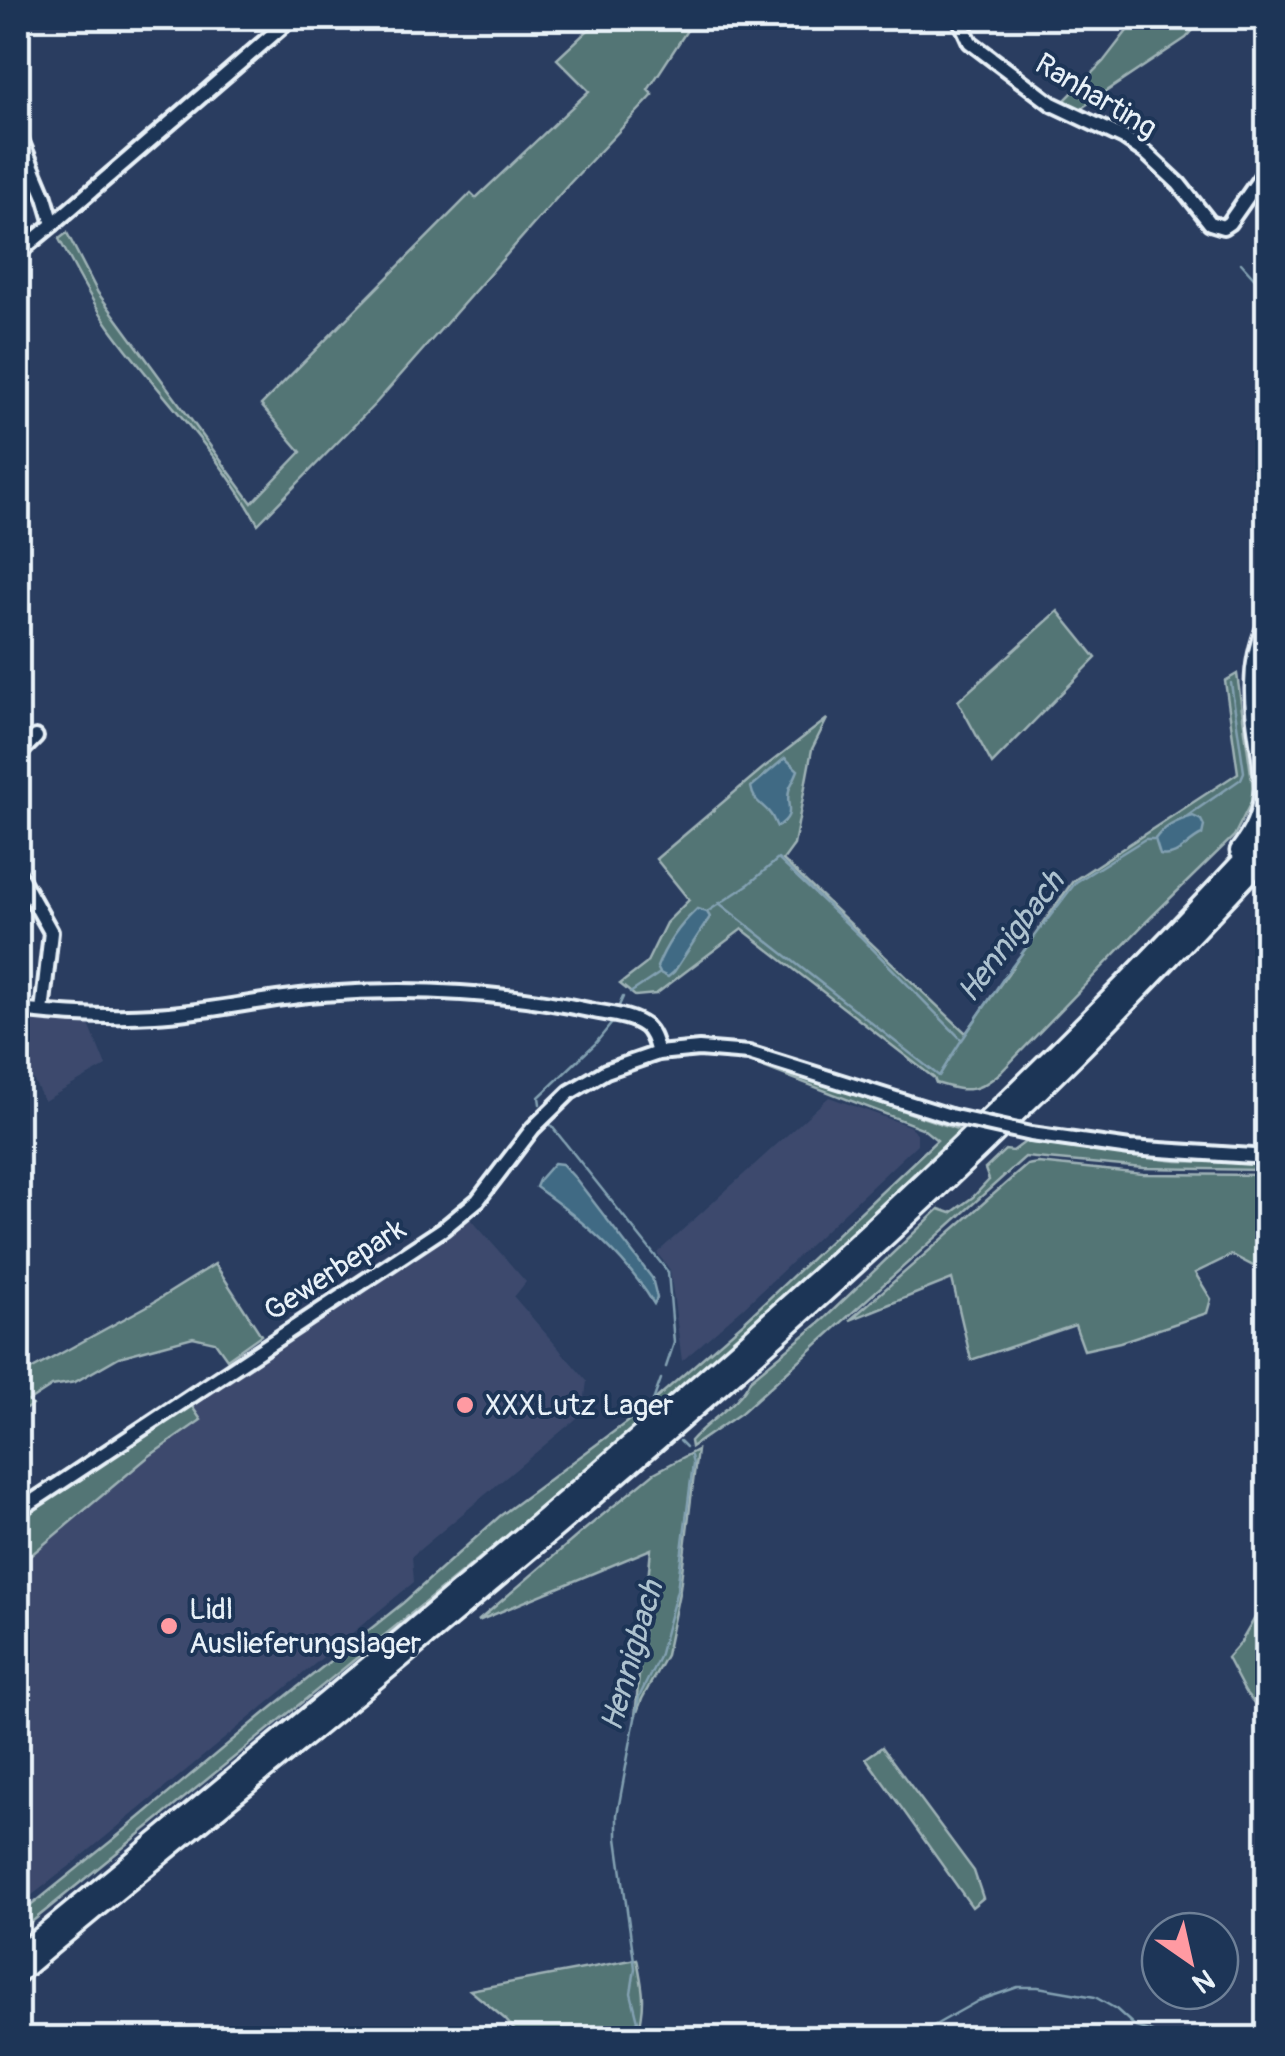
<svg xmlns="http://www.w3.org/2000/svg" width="1285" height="2056" viewBox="0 0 1285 2056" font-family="Pangolin,sans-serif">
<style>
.built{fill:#3c4a6d}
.green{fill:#537474;stroke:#9eb2b6;stroke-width:2.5}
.water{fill:#3f6b84;stroke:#83a1b2;stroke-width:2.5}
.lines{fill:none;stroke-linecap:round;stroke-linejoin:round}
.stream{stroke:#83a1b2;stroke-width:2.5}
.minor-casing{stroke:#e8f1f8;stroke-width:20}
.highway-casing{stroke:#e8f1f8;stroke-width:25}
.minor{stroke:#1d3557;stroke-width:12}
.highway{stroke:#1d3557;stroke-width:18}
.minor-bridge-casing{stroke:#e8f1f8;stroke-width:20;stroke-linecap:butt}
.minor-bridge{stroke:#1d3557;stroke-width:12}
.poi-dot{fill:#ff9aa2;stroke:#1d3557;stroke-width:4}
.labels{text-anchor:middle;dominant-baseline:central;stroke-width:8;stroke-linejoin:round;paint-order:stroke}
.street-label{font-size:30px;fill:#e8f1f8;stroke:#1d3557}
.poi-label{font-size:30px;fill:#e8f1f8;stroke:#1d3557;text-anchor:start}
.water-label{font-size:32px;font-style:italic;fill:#adc2cf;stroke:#1d3557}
</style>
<rect width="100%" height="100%" fill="#2a3d60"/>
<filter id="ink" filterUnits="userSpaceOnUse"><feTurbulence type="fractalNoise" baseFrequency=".01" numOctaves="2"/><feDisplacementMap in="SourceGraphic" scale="20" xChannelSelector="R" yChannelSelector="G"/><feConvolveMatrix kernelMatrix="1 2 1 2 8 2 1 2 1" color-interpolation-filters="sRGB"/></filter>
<g filter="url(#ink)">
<g class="built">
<polygon points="18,1015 88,1022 106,1066 44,1101 18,1050"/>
<polygon points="829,1097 909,1126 917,1133 917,1144 744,1307 682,1361 670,1270 657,1253"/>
<polygon points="469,1217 526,1282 514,1297 587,1381 583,1413 412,1556 414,1582 75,1862 18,1906 18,1525 323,1316 433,1247"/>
</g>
<g class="green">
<path d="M 601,18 L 695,18 L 648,90 L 653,95 L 569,184 L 376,403 L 258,524 C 219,452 157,393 109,326 C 90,299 75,268 59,239 L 67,233 L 98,293 L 252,503 L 301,452 L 261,405 L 471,193 L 476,198 L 589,91 L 557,59 Z"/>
<polygon points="1137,18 1199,18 1202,20 1186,38 1074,113 1060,105 1103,62"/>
<polygon points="1058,611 1096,658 992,764 958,701"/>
<path d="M 1237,674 L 1253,788 L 1251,802 L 1234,836 L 1145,923 L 1001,1072 C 976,1094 966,1092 936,1083 L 934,1078 L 742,929 L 656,994 L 635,996 L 620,984 L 646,964 L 666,923 L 689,900 L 656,859 L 762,769 L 827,719 L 812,749 L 794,845 L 783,860 L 966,1033 L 1073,881 L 1238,773 L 1225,681 Z"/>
<polygon points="754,1060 960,1130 753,1327 503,1539 18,1933 18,1916 115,1838 265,1713 403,1603 500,1516 643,1410 745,1321 937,1140 922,1128 753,1063"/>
<path d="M 1025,1142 L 1176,1161 L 1264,1163 L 1267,1168 L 1262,1170 L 1144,1168 L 1025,1157 L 741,1413 L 691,1447 L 690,1441 C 707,1421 741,1403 750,1380 L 824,1319 L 939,1209 L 951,1213 L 973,1197 L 989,1180 L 985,1169 L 1005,1150 L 1013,1151 Z"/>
<polygon points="1038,1163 1143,1174 1267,1175 1267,1269 1263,1271 1232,1255 1195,1273 1211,1299 1207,1313 1120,1342 1084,1350 1075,1325 971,1360 952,1279 850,1320 1027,1165"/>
<polygon points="215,1264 261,1335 227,1359 215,1342 193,1337 119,1357 75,1382 52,1386 29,1401 32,1405 18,1414 18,1377 151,1304"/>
<polygon points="186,1405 191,1405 201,1420 148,1457 18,1566 18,1519"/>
<polygon points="697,1450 680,1588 666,1655 642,1699 635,1717 651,1549 478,1621 583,1531 654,1473"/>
<polygon points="1267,1597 1267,1718 1245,1692 1227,1658 1241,1642"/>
<polygon points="882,1747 974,1871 983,1898 972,1907 866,1758"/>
<path d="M 637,1959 C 644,1993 646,2004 637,2038 L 521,2038 L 505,2019 L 470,1990 Z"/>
</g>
<g class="water">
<path d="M 785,758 L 798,770 C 796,776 793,781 790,787 C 783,806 799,813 777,827 C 775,823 773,818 771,815 C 763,803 754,804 751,787 Z"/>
<path d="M 1193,816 L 1201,820 L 1204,826 L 1202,835 C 1186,842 1178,859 1160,855 L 1155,839 C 1164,826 1178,820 1193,816 Z"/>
<path d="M 697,909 L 707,912 L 710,917 L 674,972 L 668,977 L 660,973 L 657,967 C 666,944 679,926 697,909 Z"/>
<path d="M 554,1163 L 562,1164 L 576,1179 L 652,1278 L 657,1298 L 654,1304 C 625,1256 581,1219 536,1187 L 539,1180 Z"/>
</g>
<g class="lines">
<g class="stream">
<polyline points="1241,263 1268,293"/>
<polyline points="1183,819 1241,779 1244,772 1231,683"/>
<polyline points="719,903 939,1076 961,1041"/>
<polyline points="707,912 749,884 778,859 861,937 962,1040 1007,973 1076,882 1145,839 1155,839"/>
<polyline points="630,993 660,973"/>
<polyline points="618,1008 623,997"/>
<polyline points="540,1104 539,1097 595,1044 612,1023"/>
<polyline points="550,1124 668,1272 674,1343 666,1367"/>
<polyline points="653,1407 653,1401 661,1379"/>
<polyline points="680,1441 686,1447"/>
<polyline points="618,2038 628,2031 638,2021 631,1993 635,1968 617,1838 617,1815 639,1697 659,1657 677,1590 693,1464 691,1456"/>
<polyline points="912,2038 978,2001 1018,1987 1038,1987 1095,1997 1116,2009 1136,2027 1152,2032 1160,2038"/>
</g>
<g class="minor-casing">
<g id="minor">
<polyline points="959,18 970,42 1052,104 1124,138 1146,153 1179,184 1210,223 1223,227 1229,223 1268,167"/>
<polyline points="18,133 45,197 53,224"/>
<polyline points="18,253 53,224 292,18"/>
<polyline points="18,755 36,737"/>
<polyline points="18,873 51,932 42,1012"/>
<path d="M 18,1010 C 63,1015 109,1018 155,1015 C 211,1012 265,998 321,994 C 412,987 505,992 594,1011 C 610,1014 632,1016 645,1026 C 653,1033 655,1043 658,1053"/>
<polyline points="1031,1134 1130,1148 1268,1157"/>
<polyline points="18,1511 443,1229 478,1200 533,1128 570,1092 606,1071 658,1053 699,1049 749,1053 950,1116"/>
</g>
</g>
<g class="highway-casing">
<g id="highway">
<path d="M 1240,851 C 1285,794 1253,747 1255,686 C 1255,664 1259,645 1268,625"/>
<path d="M 18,1956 C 450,1599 889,1248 1268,833"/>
<path d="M 18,1973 C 148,1862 284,1756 415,1646 C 642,1457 866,1263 1075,1055 C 1141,989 1204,921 1268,853"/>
</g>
</g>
<use href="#minor" class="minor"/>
<use href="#highway" class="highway"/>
<g class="minor-bridge-casing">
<polyline id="minor-bridge" points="950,1116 1031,1134"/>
</g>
<use href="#minor-bridge" class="minor-bridge"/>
</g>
</g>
<g class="poi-dot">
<circle cx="465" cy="1405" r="10"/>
<circle cx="169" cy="1626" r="10"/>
</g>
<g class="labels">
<g class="street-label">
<text transform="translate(1096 96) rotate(31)">Ranharting</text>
<text transform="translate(335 1270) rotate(-33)">Gewerbepark</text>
</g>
<g class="poi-label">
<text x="485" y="1405">XXXLutz Lager</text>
<text x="189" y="1609">Lidl<tspan x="189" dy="34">Auslieferungslager</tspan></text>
</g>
<g class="water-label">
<text transform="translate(1011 937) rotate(-53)">Hennigbach</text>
<text transform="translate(632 1656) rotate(-74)">Hennigbach</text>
</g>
</g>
<rect width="1285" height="2056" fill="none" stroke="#1d3557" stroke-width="60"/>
<rect x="30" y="30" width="1225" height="1996" fill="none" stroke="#e8f1f8" stroke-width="4" filter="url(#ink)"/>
<g transform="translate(1190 1961) rotate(146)"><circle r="48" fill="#1d3557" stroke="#6e8097" stroke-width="2.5"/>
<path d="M0-8L18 38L0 25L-18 38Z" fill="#ff9aa2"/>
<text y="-15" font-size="28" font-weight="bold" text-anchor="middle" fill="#e8f1f8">N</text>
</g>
</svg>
